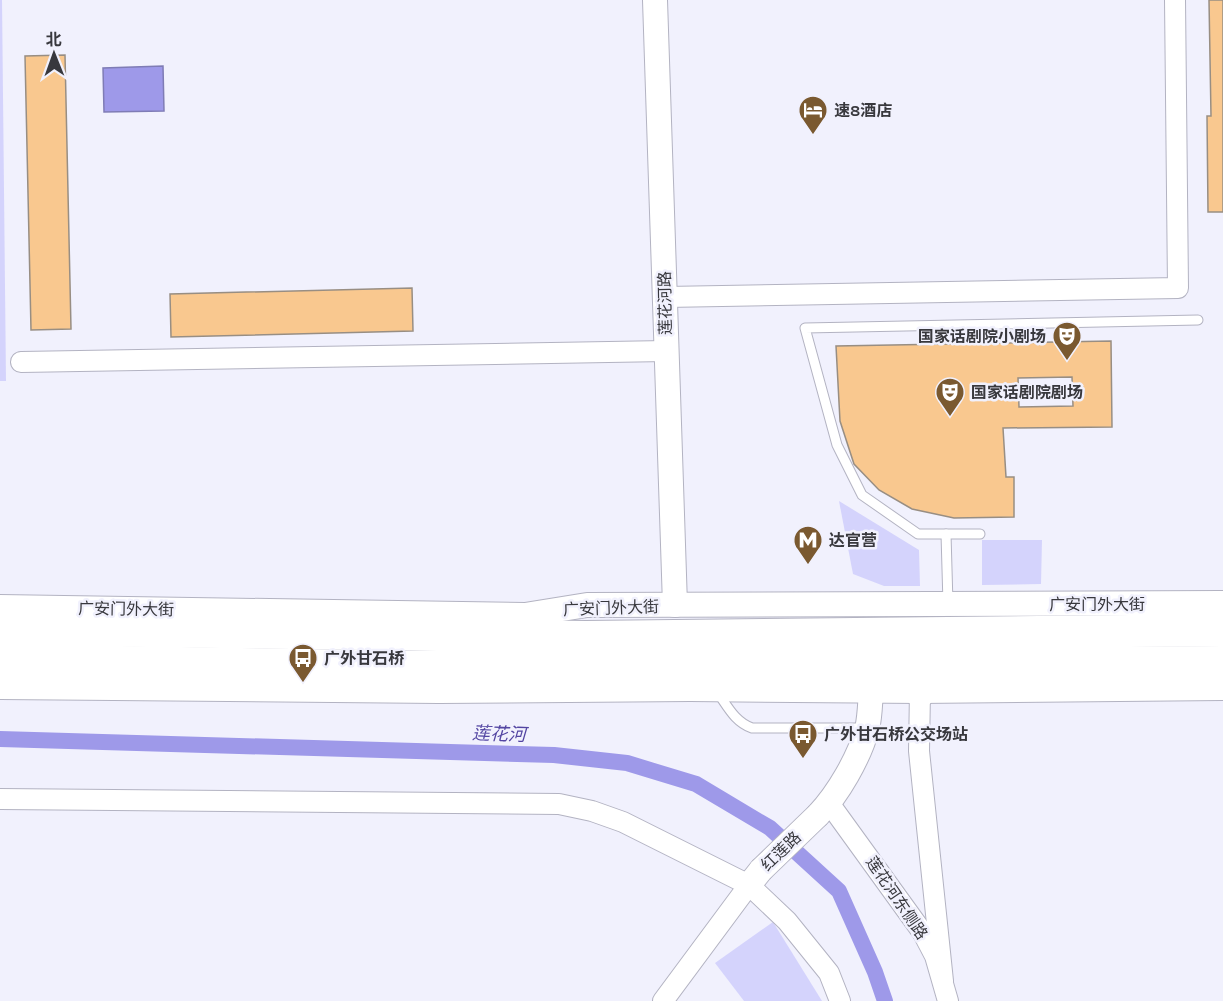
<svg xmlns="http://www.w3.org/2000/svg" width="1223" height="1001" viewBox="0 0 1223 1001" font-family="Karla,'Noto Sans SC',sans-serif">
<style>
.green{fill:#d4d3fc}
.water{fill:#9e99e9;stroke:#7f7cb5;stroke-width:1.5}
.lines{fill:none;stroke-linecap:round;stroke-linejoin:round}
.canal{stroke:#9e99e9;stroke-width:16}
.building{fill:#f9c88f;stroke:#988e83;stroke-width:1.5;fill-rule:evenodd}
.service-casing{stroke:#b3b3c2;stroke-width:11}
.minor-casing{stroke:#b3b3c2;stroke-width:22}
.tertiary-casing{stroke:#b3b3c2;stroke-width:26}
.trunk-casing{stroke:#b3b3c2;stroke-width:34}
.service{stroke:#fff;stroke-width:9}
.minor{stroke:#fff;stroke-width:20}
.tertiary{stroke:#fff;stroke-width:24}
.trunk{stroke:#fff;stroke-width:32}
.tertiary-bridge-casing{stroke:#b3b3c2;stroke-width:26;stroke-linecap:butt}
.tertiary-bridge{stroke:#fff;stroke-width:24}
.labels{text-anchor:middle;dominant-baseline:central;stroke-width:5;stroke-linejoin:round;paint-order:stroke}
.poi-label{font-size:16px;font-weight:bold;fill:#38383d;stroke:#f1f1fd;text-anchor:start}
.street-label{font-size:16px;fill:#38383d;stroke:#f1f1fd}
.water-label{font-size:18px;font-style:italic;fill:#5345a2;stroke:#f1f1fd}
</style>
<rect width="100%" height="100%" fill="#f1f1fd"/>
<g class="green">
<polygon points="0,0 2,0 6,381 0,381"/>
<polygon points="839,501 919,550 920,586 884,586 853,574"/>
<polygon points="982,540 1042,540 1041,584 982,585"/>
<polygon points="773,922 822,1001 744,1001 715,963"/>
</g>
<polygon class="water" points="163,66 164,111 104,112 103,68"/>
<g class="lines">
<polyline class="canal" points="0,739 554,755 627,763 696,784 770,828 839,891 875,972 885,1001"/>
</g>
<g class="building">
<polygon points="1209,0 1223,0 1223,212 1208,212 1207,116 1211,116"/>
<polygon points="65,55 71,329 31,330 25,56"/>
<polygon points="412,288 413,331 171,337 170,294"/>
<path d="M 1111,341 L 1112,427 L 1003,428 L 1006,477 L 1014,477 L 1014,517 L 954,518 L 912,509 L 879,490 L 854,464 L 840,421 L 836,346 ZM 1072,377 L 1073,406 L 1019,407 L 1018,378 Z"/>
</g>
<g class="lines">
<g class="service-casing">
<g id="service">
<polyline points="946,534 948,604"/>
<polyline points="980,534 918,534 862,495 837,445 805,328 1198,320"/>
<path d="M 718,693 C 728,707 735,722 752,728 L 865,728"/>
</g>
</g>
<g class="minor-casing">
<g id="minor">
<polyline points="666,297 1178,288 1175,0"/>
<polyline points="21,362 666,351"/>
<polyline points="920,691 919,751 943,981"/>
<polyline points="0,799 559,804 592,811 623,822 749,885 787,921 829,973 840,1001"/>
<polyline points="829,803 923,933 935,956 948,1001"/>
<polyline points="663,1001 749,885"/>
</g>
</g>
<g class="tertiary-casing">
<g id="tertiary">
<polyline points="655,0 675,605"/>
<polyline points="0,607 525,615 587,605 1223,603"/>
<polyline points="0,687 439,691 690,689 920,691 1223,688"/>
<path d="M 818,815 C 838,794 859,758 867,729 C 870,717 870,703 871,691"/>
<polyline points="749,885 761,870"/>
</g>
</g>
<g class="trunk-casing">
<g id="trunk">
<polyline points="0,629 586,637 1223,630"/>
<polyline points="0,660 412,667 1223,662"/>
<polyline points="855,665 868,680 871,691"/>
<polyline points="920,691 938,664"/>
</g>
</g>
<use href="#service" class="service"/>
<use href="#minor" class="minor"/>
<use href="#tertiary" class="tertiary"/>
<use href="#trunk" class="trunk"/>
<g class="tertiary-bridge-casing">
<polyline id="tertiary-bridge" points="761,870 818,815"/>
</g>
<use href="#tertiary-bridge" class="tertiary-bridge"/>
</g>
<defs>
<g id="hotel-pin" transform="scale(1.5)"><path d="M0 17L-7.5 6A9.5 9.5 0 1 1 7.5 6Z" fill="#7a5930" stroke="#f1f1fd"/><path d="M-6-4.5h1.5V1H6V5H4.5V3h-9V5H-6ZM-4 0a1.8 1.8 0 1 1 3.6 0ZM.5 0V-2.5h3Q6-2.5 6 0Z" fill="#fff"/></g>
<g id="theatre-pin" transform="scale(1.5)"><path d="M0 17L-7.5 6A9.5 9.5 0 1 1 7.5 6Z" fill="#7a5930" stroke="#f1f1fd"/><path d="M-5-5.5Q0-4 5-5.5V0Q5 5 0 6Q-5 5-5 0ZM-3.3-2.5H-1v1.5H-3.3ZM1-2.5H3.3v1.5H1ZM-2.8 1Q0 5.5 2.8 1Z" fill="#fff"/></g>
<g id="metro-pin" transform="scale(1.5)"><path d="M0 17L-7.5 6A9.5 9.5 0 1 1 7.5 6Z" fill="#7a5930" stroke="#f1f1fd"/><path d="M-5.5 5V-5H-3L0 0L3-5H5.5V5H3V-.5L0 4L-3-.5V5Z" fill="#fff"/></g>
<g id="bus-pin" transform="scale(1.5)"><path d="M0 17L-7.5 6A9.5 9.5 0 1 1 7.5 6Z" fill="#7a5930" stroke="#f1f1fd"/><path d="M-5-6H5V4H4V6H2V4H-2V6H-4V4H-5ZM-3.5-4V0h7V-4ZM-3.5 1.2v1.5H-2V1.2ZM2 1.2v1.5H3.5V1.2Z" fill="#fff"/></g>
</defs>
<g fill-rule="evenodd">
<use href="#hotel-pin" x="813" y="110"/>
<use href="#theatre-pin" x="1067" y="336"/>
<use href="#theatre-pin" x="950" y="392"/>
<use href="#metro-pin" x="808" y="540"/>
<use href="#bus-pin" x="303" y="658"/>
<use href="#bus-pin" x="803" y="734"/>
</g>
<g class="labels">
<g class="poi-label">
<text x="834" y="110">速8酒店</text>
<text x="1046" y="336" text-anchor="end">国家话剧院小剧场</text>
<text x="971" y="392">国家话剧院剧场</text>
<text x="829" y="540">达官营</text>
<text x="324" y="658">广外甘石桥</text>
<text x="824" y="734">广外甘石桥公交场站</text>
</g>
<g class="street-label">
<text transform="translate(665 303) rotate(-91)">莲花河路</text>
<text x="1097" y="604">广安门外大街</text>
<text transform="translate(611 608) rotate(-2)">广安门外大街</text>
<text transform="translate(126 609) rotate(1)">广安门外大街</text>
<text transform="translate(781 851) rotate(-44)">红莲路</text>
<text transform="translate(897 898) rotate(56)">莲花河东侧路</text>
</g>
<g class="water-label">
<text transform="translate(499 734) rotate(2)">莲花河</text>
</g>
</g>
<g transform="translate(54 54) rotate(359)" stroke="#f1f1fd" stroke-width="4.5" paint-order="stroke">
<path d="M0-4.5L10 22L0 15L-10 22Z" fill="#38383d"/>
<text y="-9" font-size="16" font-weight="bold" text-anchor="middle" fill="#38383d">北</text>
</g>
</svg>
